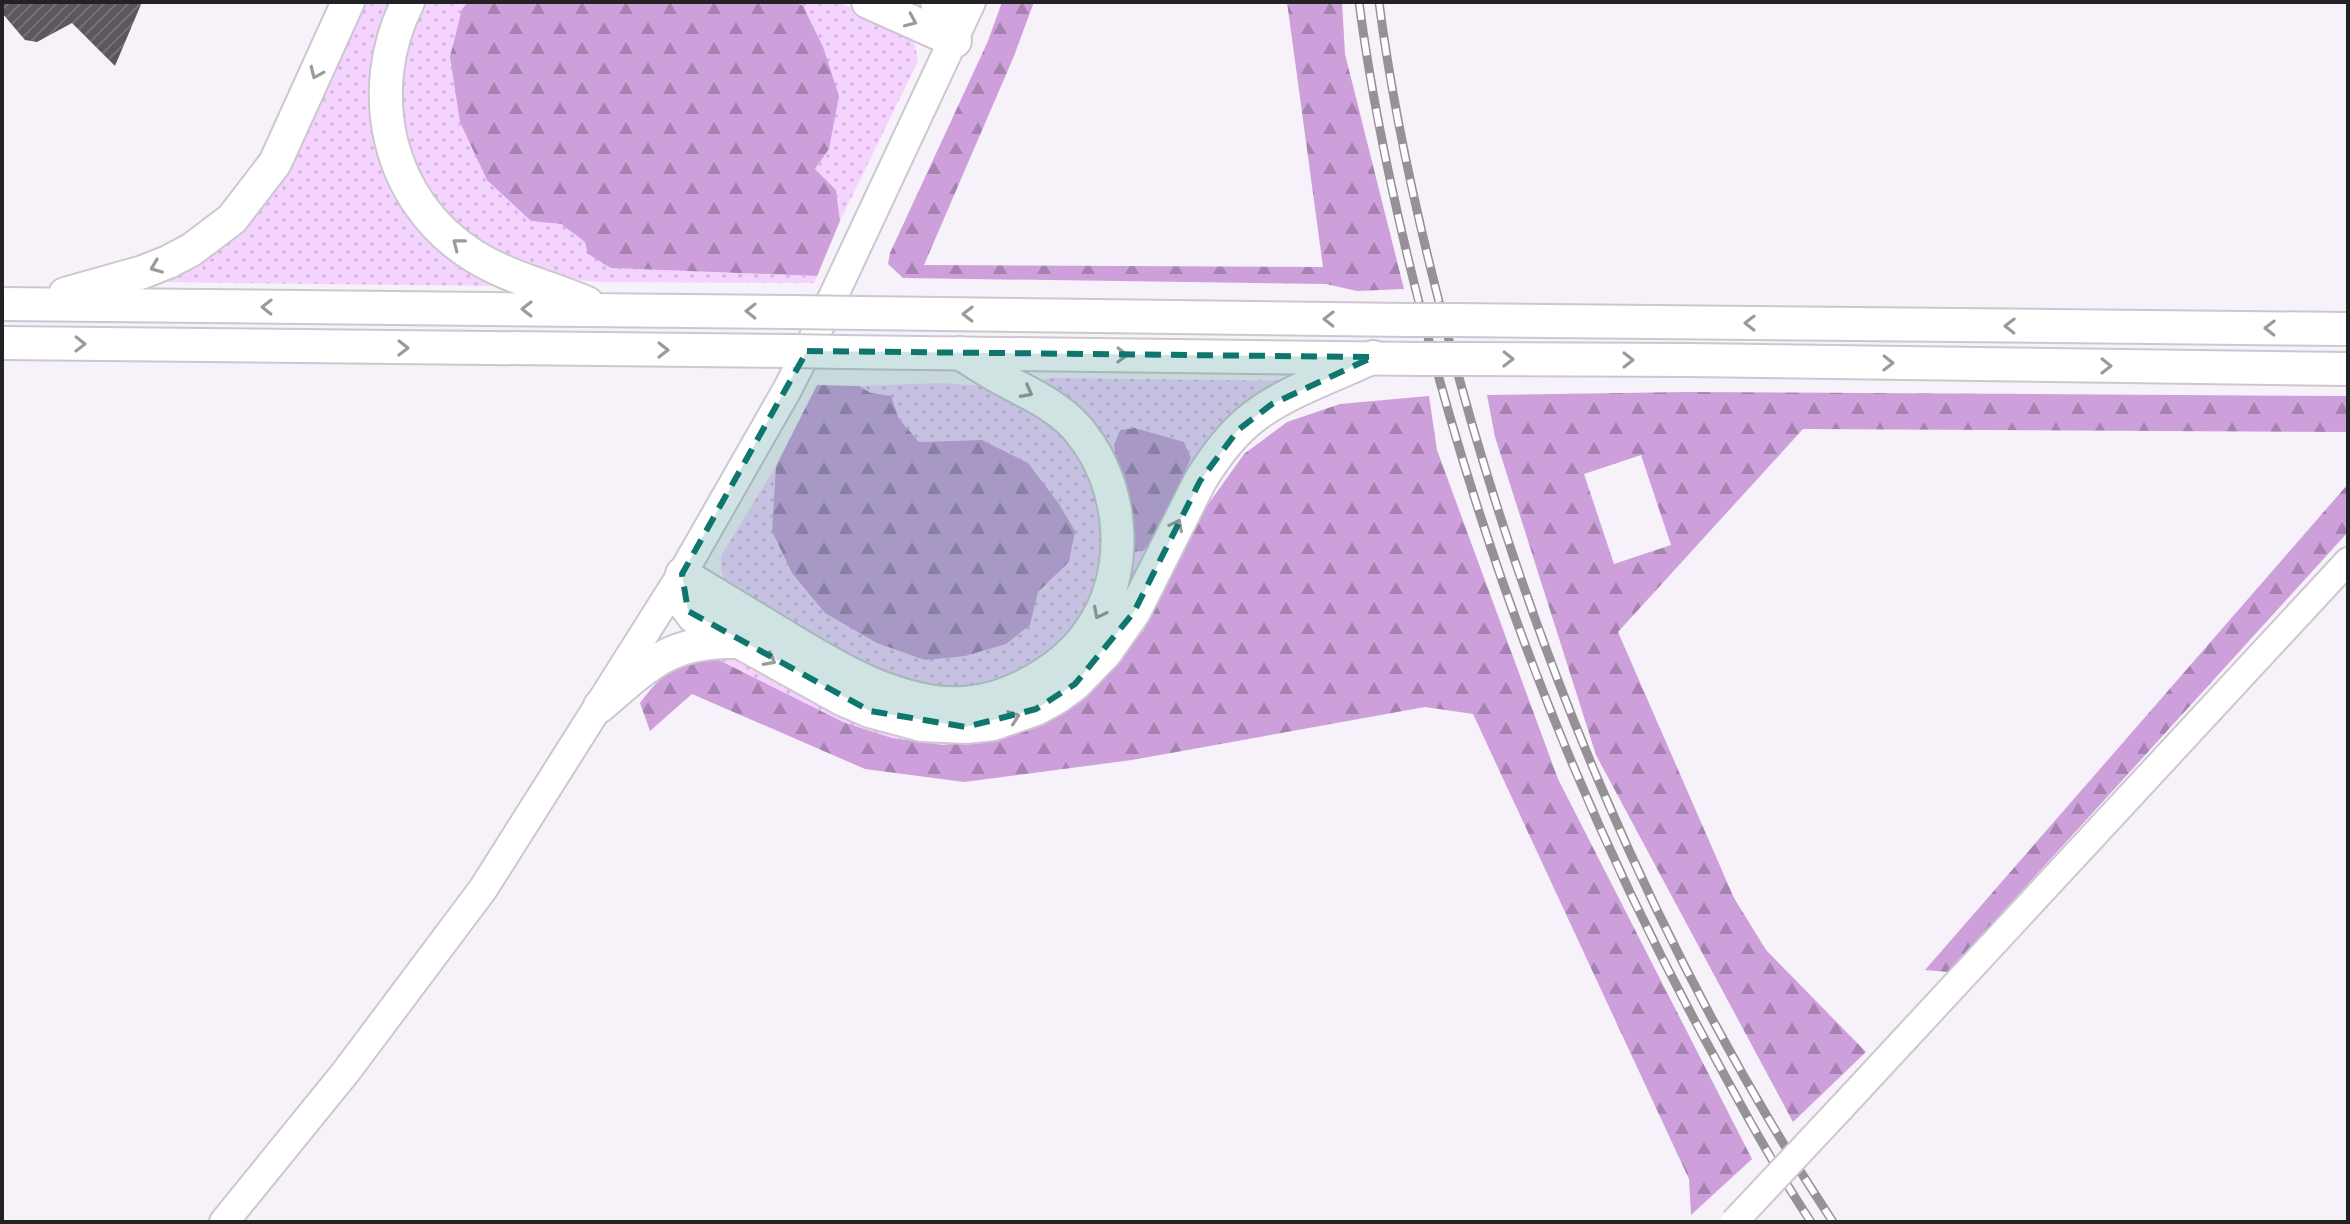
<svg xmlns="http://www.w3.org/2000/svg" width="2350" height="1224" viewBox="0 0 2350 1224" font-family="'Source Serif 4',serif">
<style>
.grass{fill:url(#grass-dots)}
.forest{fill:url(#forest-firs);fill-rule:evenodd}
.building{fill:url(#building-hatch)}
.lines{fill:none;stroke-linecap:round;stroke-linejoin:round}
.secondary-casing{stroke:#cdc7cf;stroke-width:30}
.primary-casing{stroke:#cdc7cf;stroke-width:32}
.highway-casing{stroke:#cdc7cf;stroke-width:36}
.secondary{stroke:#fff;stroke-width:26}
.primary{stroke:#fff;stroke-width:28}
.highway{stroke:#fff;stroke-width:32}
.rail-casing{stroke:#959196;stroke-width:9}
.rail{stroke:#fff;stroke-width:6;stroke-dasharray:18;stroke-linecap:butt}
.secondary-bridge-casing{stroke:#cdc7cf;stroke-width:30;stroke-linecap:butt}
.highway-bridge-casing{stroke:#cdc7cf;stroke-width:36;stroke-linecap:butt}
.secondary-bridge{stroke:#fff;stroke-width:26}
.highway-bridge{stroke:#fff;stroke-width:32}
.oneway{stroke:#9c9b9c}
.marked{fill:#0f766e;fill-opacity:0.2;stroke:#0f766e;stroke-width:6;stroke-dasharray:16 10;stroke-linejoin:round}
</style>
<defs>
<pattern id="grass-dots" width="8" height="8" patternUnits="userSpaceOnUse" patternTransform="scale(2)"><rect width="8" height="8" fill="#f4d4fe"/><path d="M2 2h.1M6 6h.1" fill="none" stroke="#d1b6da" stroke-width="1.8" stroke-linecap="round"/></pattern>
<pattern id="forest-firs" width="22" height="20" patternUnits="userSpaceOnUse" patternTransform="scale(2)"><rect width="22" height="20" fill="#cda0db"/><path d="M5 1l3.5 6h-7zM16 11l3.5 6h-7z" fill="#a682b1"/></pattern>
<pattern id="building-hatch" width="6" height="6" patternUnits="userSpaceOnUse" patternTransform="scale(2)"><rect width="6" height="6" fill="#5c565d"/><path d="M-1 1l2-2M0 6l6-6M5 7l2-2" fill="none" stroke="#747075"/></pattern>
</defs>
<rect width="100%" height="100%" fill="#f7f1f9"/>
<g class="grass">
<polygon points="357,2 400,2 390,181 501,286 154,282 235,227"/>
<polygon points="426,2 468,2 462,9 531,221 561,224 585,242 611,268 817,276 814,283 596,282 546,276 461,234 426,189 406,145 396,100 414,21"/>
<polygon points="796,2 838,2 899,29 915,45 918,61 840,221 836,190 815,169 829,149"/>
<path d="M 1052,378 L 1302,381 C 1283,389 1265,398 1249,410 C 1208,439 1182,502 1160,546 C 1119,628 1078,701 979,717 C 950,721 917,719 889,710 C 838,694 791,661 744,635 L 749,627 C 796,653 844,687 896,702 C 989,729 1081,687 1116,595 C 1123,578 1125,559 1127,541 L 1130,552 L 1143,551 L 1155,537 L 1191,458 L 1184,442 L 1135,428 L 1120,430 L 1114,445 L 1122,502 C 1104,442 1082,415 1029,383 Z"/>
<polygon points="940,383 985,386 1016,396 1072,437 1110,523 1089,609 1043,664 967,692 892,683 725,582 721,569 721,556 776,466 772,531 1030,625 1038,592 1069,562 982,440 919,442 899,419 891,396 871,393 859,386"/>
<polygon points="717,650 1042,718 1097,686 1051,720 999,737 943,745 892,738 843,722 712,656 657,680 672,665"/>
</g>
<g class="forest">
<polygon points="468,2 796,2 803,6 823,47 839,96 829,149 815,169 836,190 840,221 817,276 611,268 588,254 585,242 561,224 531,221 487,180 460,122 450,57 462,9"/>
<polygon points="1002,2 1034,2 1014,56 924,265 1323,267 1287,2 1342,2 1345,54 1404,289 1357,291 1326,284 903,278 888,264 890,253 988,41"/>
<polygon points="817,385 859,386 871,393 891,396 899,419 919,442 982,440 1028,463 1059,504 1075,531 1069,562 1038,592 1030,625 1006,644 965,656 925,660 877,643 825,613 792,573 772,531 776,466"/>
<path d="M 1686,392 L 2348,396 L 2348,432 L 1803,429 L 1618,632 L 1734,898 L 1766,950 L 1866,1052 L 1793,1122 L 1596,755 L 1495,437 L 1487,395 ZM 1641,455 L 1671,545 L 1614,564 L 1584,474 Z"/>
<path d="M 1429,396 L 1437,450 L 1558,779 L 1752,1159 L 1691,1215 L 1689,1179 L 1473,714 L 1425,707 L 1132,760 L 964,782 L 865,769 L 692,694 L 650,731 L 640,703 C 663,672 674,666 711,656 L 843,722 L 892,738 L 943,745 L 999,737 L 1051,720 L 1097,686 L 1143,631 L 1204,510 L 1244,454 L 1287,422 L 1340,404 Z"/>
<polygon points="1135,428 1184,442 1191,458 1155,537 1143,551 1130,552 1114,445 1120,430"/>
<polygon points="2348,484 2348,532 1948,972 1925,970"/>
</g>
<polygon class="building" points="2,2 142,2 115,66 72,23 37,42 25,40 2,13"/>
<g class="lines">
<g class="secondary-casing">
<polyline id="secondary" points="1841,1108 2348,561"/>
</g>
<g class="primary-casing">
<polyline id="primary" points="224,1222 345,1073 483,889 682,574 787,390 818,329 971,2"/>
</g>
<g class="highway-casing">
<g id="highway">
<path d="M 408,2 C 363,91 387,202 474,256 C 509,278 550,287 587,303"/>
<path d="M 868,2 L 955,41 C 954,25 954,9 937,2"/>
<polyline points="65,294 143,272 168,262 191,250 232,219 275,163 348,2"/>
<polyline points="2,304 790,312"/>
<polyline points="862,313 1407,320"/>
<polyline points="1456,320 2348,329"/>
<polyline points="2,343 793,351"/>
<polyline points="842,352 1418,359"/>
<path d="M 960,353 C 974,362 987,371 1002,379 C 1030,394 1061,407 1081,433 C 1125,488 1131,574 1089,632 C 1077,650 1058,666 1040,677 C 1009,696 972,707 935,702 C 878,694 829,663 781,634 C 748,614 715,594 682,574 L 680,586 L 684,604 L 694,617 L 842,699 L 870,711 L 922,725 L 966,727 L 993,724 L 1036,709 L 1056,698 L 1075,684 L 1106,652 L 1134,612 L 1200,481 C 1215,456 1233,432 1256,415 C 1288,391 1336,375 1373,357"/>
<polyline points="1466,359 1689,360 2348,369"/>
<path d="M 600,706 C 647,666 670,640 736,642"/>
</g>
</g>
<use href="#secondary" class="secondary"/>
<use href="#primary" class="primary"/>
<use href="#highway" class="highway"/>
<g class="rail-casing">
<g id="rail">
<path d="M 1359,2 C 1373,109 1396,214 1423,318 C 1487,568 1579,807 1702,1034 C 1737,1098 1771,1162 1811,1222"/>
<path d="M 1379,2 C 1393,111 1417,218 1445,325 C 1525,638 1655,952 1833,1222"/>
</g>
</g>
<use href="#rail" class="rail"/>
<g class="secondary-bridge-casing">
<polyline id="secondary-bridge" points="1734,1222 1841,1108"/>
</g>
<g class="highway-bridge-casing">
<g id="highway-bridge">
<polyline points="790,312 862,313"/>
<polyline points="1407,320 1456,320"/>
<polyline points="793,351 842,352"/>
<polyline points="1418,359 1466,359"/>
</g>
</g>
<use href="#secondary-bridge" class="secondary-bridge"/>
<use href="#highway-bridge" class="highway-bridge"/>
</g>
<defs><path id="oneway-chevron" d="M-2-3.5L2.5 0L-2 3.5" fill="none" stroke-width="1.6" stroke-linecap="round" stroke-linejoin="round" transform="scale(2)"/></defs>
<g class="oneway">
<use href="#oneway-chevron" transform="translate(911 21) rotate(24)"/>
<use href="#oneway-chevron" transform="translate(316 73) rotate(114)"/>
<use href="#oneway-chevron" transform="translate(458 244) rotate(-142)"/>
<use href="#oneway-chevron" transform="translate(156 267) rotate(158)"/>
<use href="#oneway-chevron" transform="translate(267 307) rotate(-179)"/>
<use href="#oneway-chevron" transform="translate(527 309) rotate(-180)"/>
<use href="#oneway-chevron" transform="translate(751 311) rotate(-179)"/>
<use href="#oneway-chevron" transform="translate(968 314) rotate(-179)"/>
<use href="#oneway-chevron" transform="translate(1329 319) rotate(-179)"/>
<use href="#oneway-chevron" transform="translate(1750 323) rotate(-179)"/>
<use href="#oneway-chevron" transform="translate(2010 326) rotate(-179)"/>
<use href="#oneway-chevron" transform="translate(2270 328) rotate(-179)"/>
<use href="#oneway-chevron" transform="translate(80 344) rotate(1)"/>
<use href="#oneway-chevron" transform="translate(403 348) rotate(1)"/>
<use href="#oneway-chevron" transform="translate(663 350)"/>
<use href="#oneway-chevron" transform="translate(1122 355) rotate(1)"/>
<use href="#oneway-chevron" transform="translate(1508 359) rotate(1)"/>
<use href="#oneway-chevron" transform="translate(1628 360)"/>
<use href="#oneway-chevron" transform="translate(1888 363) rotate(1)"/>
<use href="#oneway-chevron" transform="translate(2106 366) rotate(1)"/>
<use href="#oneway-chevron" transform="translate(1027 392) rotate(28)"/>
<use href="#oneway-chevron" transform="translate(1177 525) rotate(-63)"/>
<use href="#oneway-chevron" transform="translate(1099 613) rotate(117)"/>
<use href="#oneway-chevron" transform="translate(770 660) rotate(28)"/>
<use href="#oneway-chevron" transform="translate(1014 717) rotate(-19)"/>
</g>
<path class="marked" d="M 807,351 L 1373,357 L 1272,404 L 1238,430 L 1200,481 L 1134,612 L 1075,684 L 1036,709 L 966,727 L 870,711 L 688,611 L 682,574 Z"/>
<rect width="2350" height="1224" fill="none" stroke="#242124" stroke-width="8"/>
</svg>
